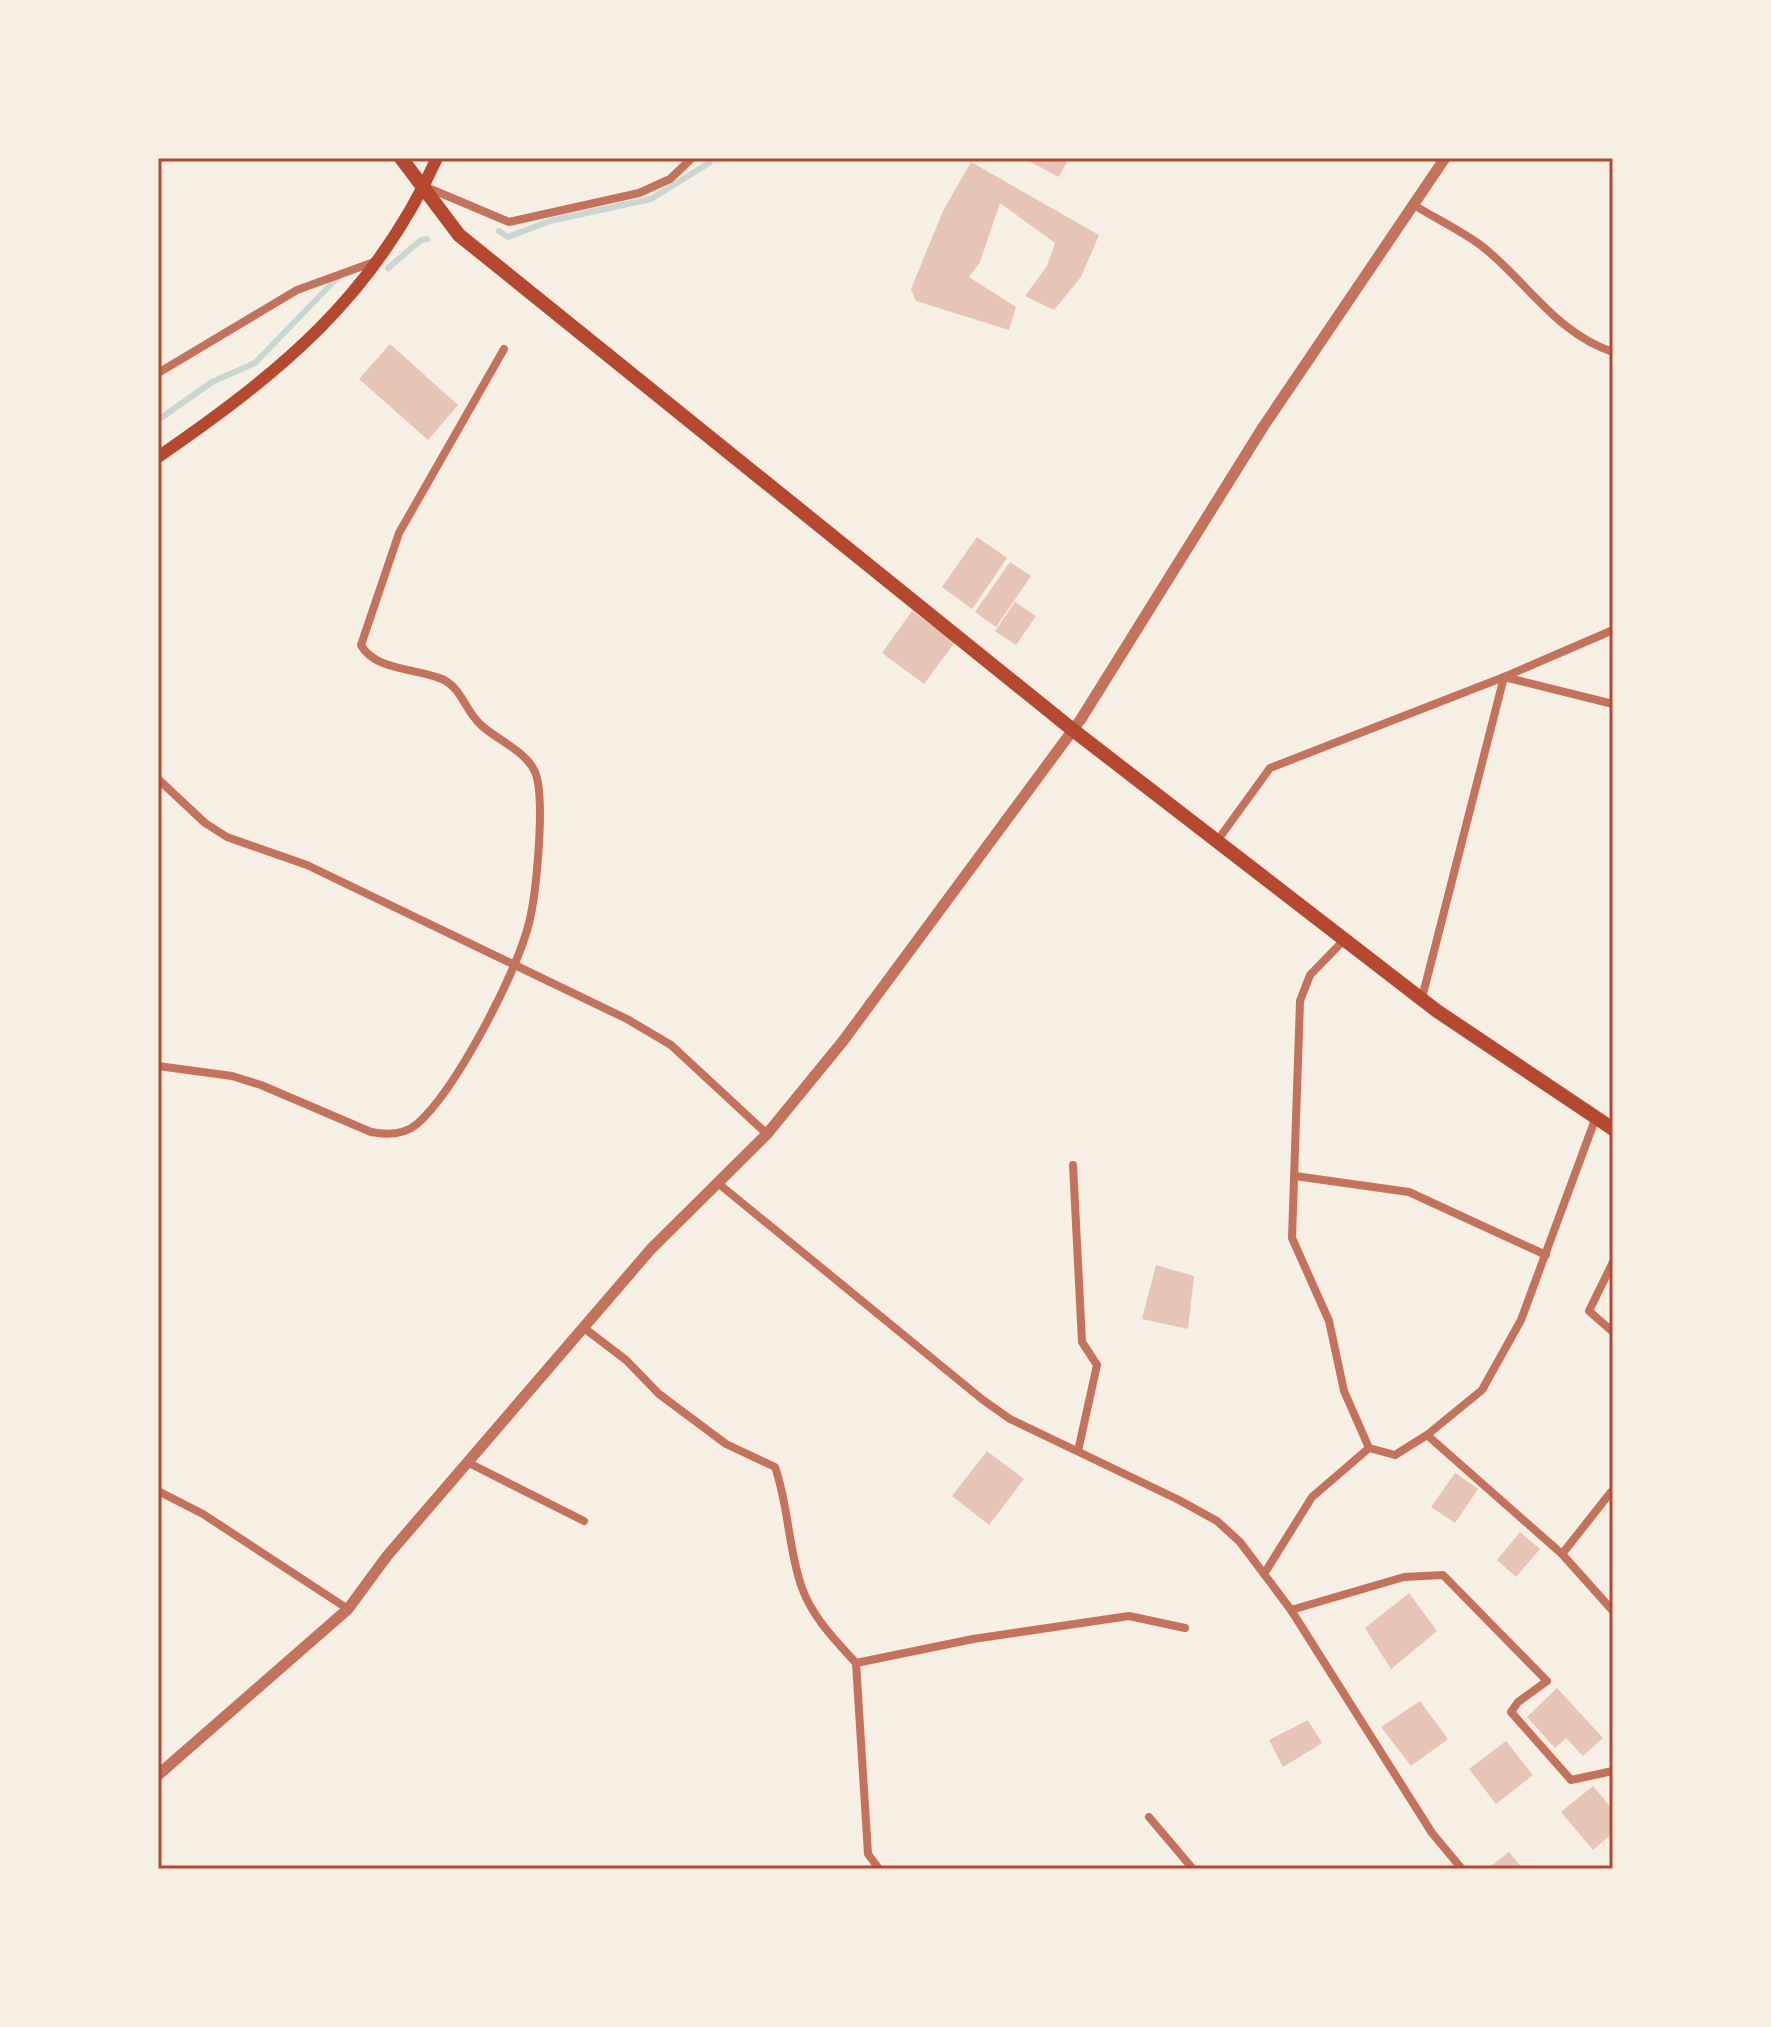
<svg xmlns="http://www.w3.org/2000/svg" width="1771" height="2027" viewBox="0 0 1771 2027" font-family="'Libre Baskerville',serif">
<style>
.lines{fill:none;stroke-linecap:round;stroke-linejoin:round}
.stream{stroke:#c9d6d2;stroke-width:6}
.building{fill:#e6c5b7}
.minor{stroke:#c5725c;stroke-width:8}
.tertiary{stroke:#c5725c;stroke-width:11}
.secondary{stroke:#b5482f;stroke-width:12}
.trunk{stroke:#b5482f;stroke-width:14}
.neatline{fill:none;stroke:#b5482f;stroke-width:3}
</style>
<rect width="100%" height="100%" fill="#f6efe4"/>
<g class="lines">
<g class="stream">
<polyline points="499,231 508,237 550,221 651,199 709,163"/>
<polyline points="388,268 421,240 427,239"/>
<polyline points="158,420 212,382 255,363 340,275"/>
</g>
</g>
<g class="building">
<polygon points="1023,158 1069,158 1059,177"/>
<polygon points="971,162 1099,235 1081,277 1054,310 1025,296 1047,266 1055,243 1000,203 980,262 969,277 1016,307 1009,330 916,301 911,289 943,211"/>
<polygon points="390,344 458,405 428,440 359,379"/>
<polygon points="977,537 1007,558 972,609 942,587"/>
<polygon points="1010,562 1031,576 996,627 975,612"/>
<polygon points="1015,602 1036,616 1016,645 995,631"/>
<polygon points="912,611 955,642 924,684 882,653"/>
<polygon points="1156,1265 1194,1276 1188,1329 1142,1319"/>
<polygon points="987,1451 1024,1479 989,1525 952,1496"/>
<polygon points="1455,1473 1478,1489 1455,1523 1431,1507"/>
<polygon points="1520,1532 1540,1549 1516,1577 1497,1560"/>
<polygon points="1409,1593 1437,1631 1391,1669 1365,1628"/>
<polygon points="1557,1688 1603,1738 1583,1756 1566,1738 1555,1748 1527,1717"/>
<polygon points="1420,1701 1448,1739 1411,1766 1381,1727"/>
<polygon points="1308,1720 1322,1743 1283,1767 1269,1740"/>
<polygon points="1506,1741 1533,1775 1496,1804 1469,1769"/>
<polygon points="1593,1786 1613,1810 1613,1833 1593,1850 1561,1812"/>
<polygon points="1509,1852 1523,1869 1493,1869 1491,1866"/>
</g>
<g class="lines">
<g class="minor">
<polyline points="426,187 509,222 639,193 670,179 692,158"/>
<path d="M 1414,205 C 1436,219 1462,231 1483,247 C 1527,282 1557,334 1613,352"/>
<polyline points="158,373 297,290 374,262"/>
<polyline points="158,779 205,823 227,837 307,865 627,1019 671,1045 767,1134"/>
<polyline points="1217,841 1270,768 1504,677 1613,630"/>
<polyline points="1345,939 1310,975 1300,1001 1292,1238 1329,1321 1344,1391 1369,1448"/>
<polyline points="1422,998 1504,677 1613,704"/>
<path d="M 158,1066 L 232,1076 L 261,1085 L 371,1132 C 387,1135 404,1135 417,1124 C 455,1091 517,973 529,923 C 536,895 546,798 535,772 C 526,751 497,740 481,725 C 465,711 462,688 442,679 C 417,668 375,671 361,645 L 399,533 L 504,349"/>
<polyline points="1073,1165 1082,1342 1097,1365 1078,1451"/>
<polyline points="1295,1176 1409,1192 1546,1255"/>
<polyline points="719,1184 983,1400 1010,1419 1179,1500 1217,1521 1240,1542 1291,1610 1432,1833 1462,1869"/>
<polyline points="1613,1262 1589,1311 1613,1332"/>
<path d="M 584,1328 L 626,1360 L 659,1394 L 726,1444 L 775,1467 C 789,1507 788,1549 802,1588 C 813,1618 835,1640 856,1663 L 973,1639 L 1129,1616 L 1185,1628"/>
<polyline points="469,1463 584,1521"/>
<polyline points="158,1491 203,1514 348,1609"/>
<polyline points="1611,1492 1562,1554 1613,1611"/>
<polyline points="1562,1554 1427,1435 1482,1390 1521,1320 1596,1117"/>
<polyline points="1264,1574 1312,1497 1369,1448 1395,1455 1427,1435"/>
<polyline points="1291,1610 1404,1577 1443,1575 1547,1681 1518,1702 1511,1712 1571,1780 1613,1771"/>
<polyline points="856,1663 868,1854 879,1869"/>
<polyline points="1149,1817 1193,1869"/>
</g>
<polyline class="tertiary" points="158,1775 348,1609 387,1556 651,1249 767,1134 843,1041 1081,719 1263,427 1445,158"/>
<path class="secondary" d="M 158,457 C 281,372 374,297 437,158"/>
<polyline class="trunk" points="401,158 459,235 1073,730 1437,1011 1613,1129"/>
</g>
<rect width="1771" height="2027" fill="none" stroke="#f6efe4" stroke-width="320"/>
<rect x="160" y="160" width="1451" height="1707" class="neatline"/>
</svg>
